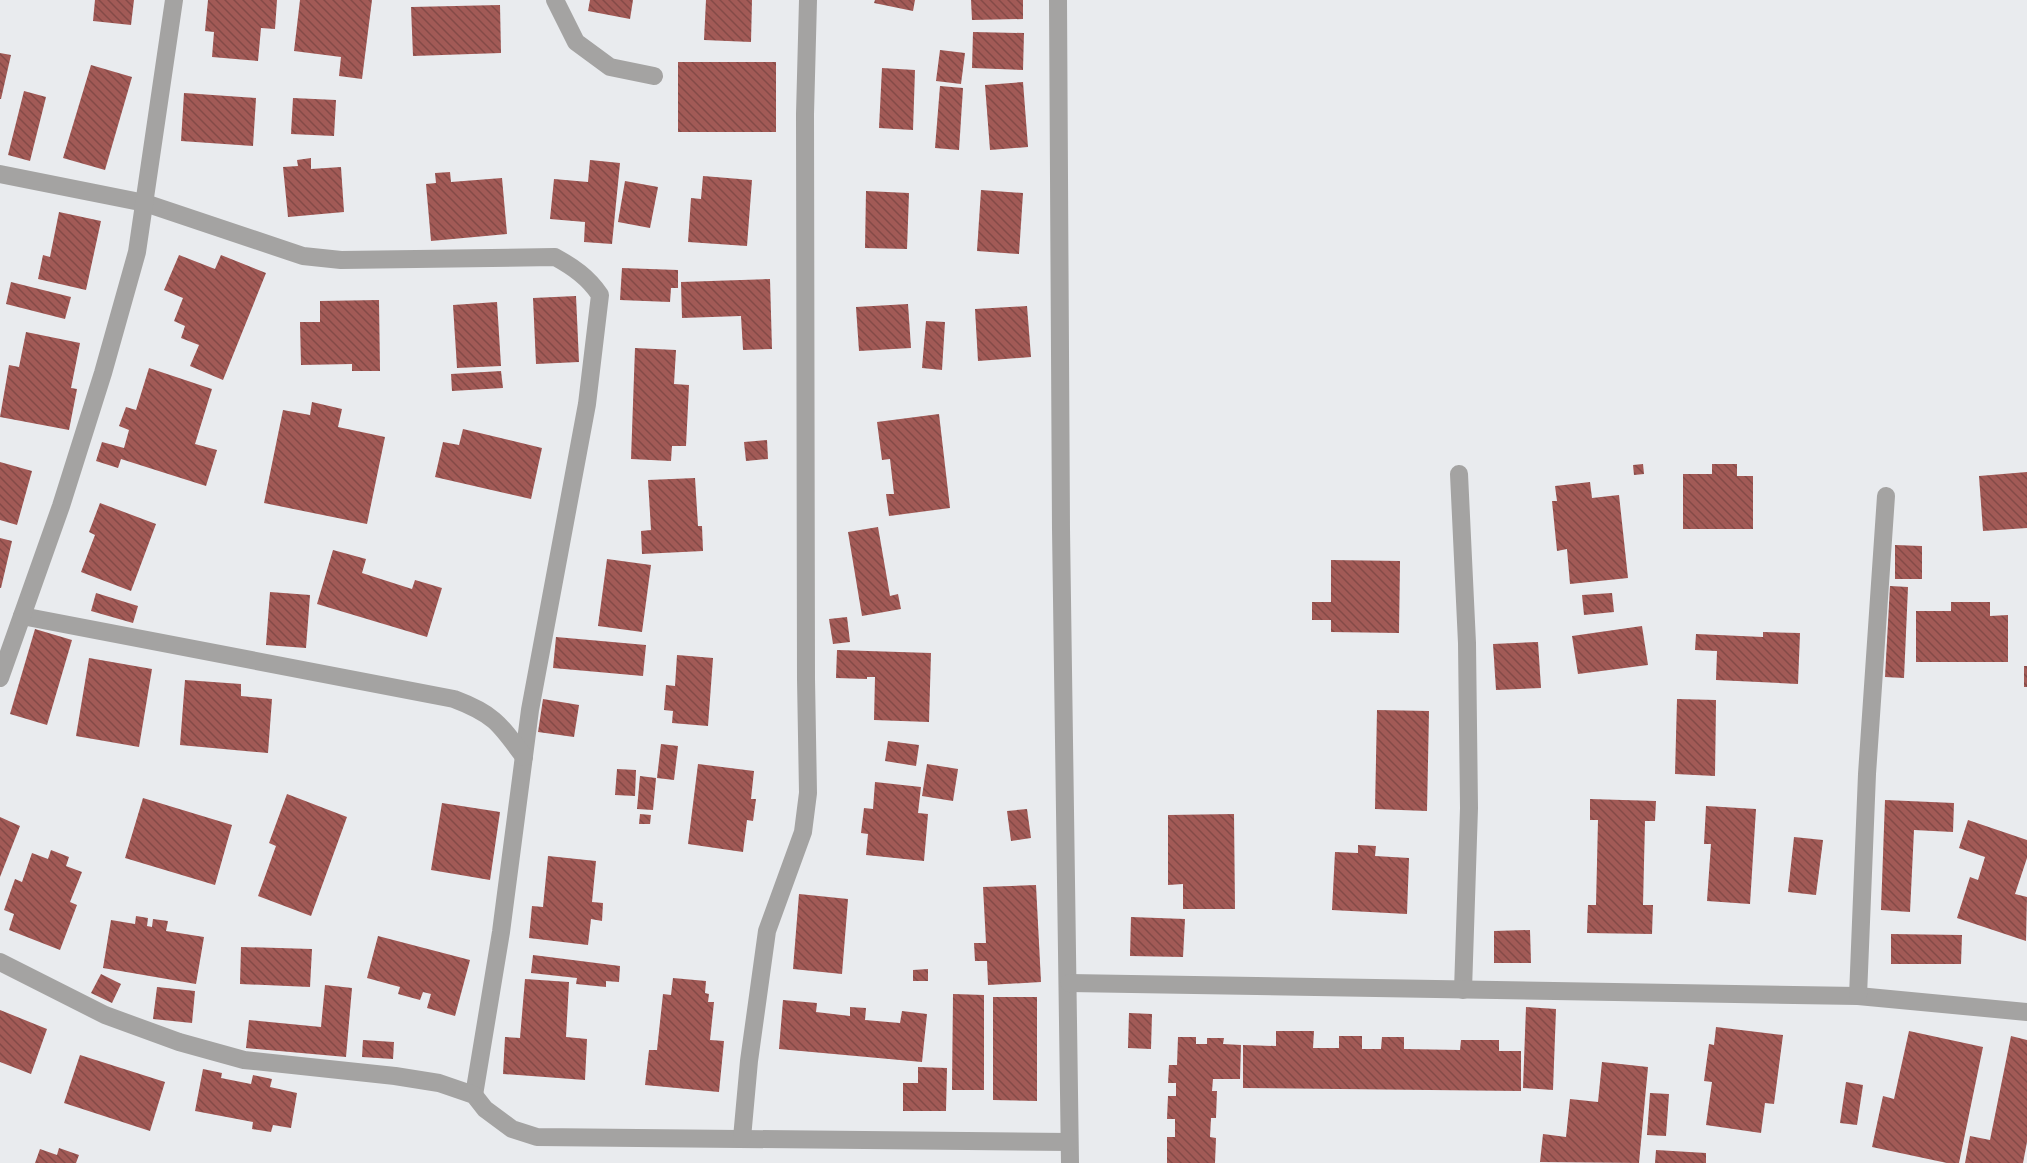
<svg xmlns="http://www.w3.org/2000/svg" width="2027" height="1163" viewBox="0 0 2027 1163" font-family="'PT Sans Narrow',sans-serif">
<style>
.building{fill:url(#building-back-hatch)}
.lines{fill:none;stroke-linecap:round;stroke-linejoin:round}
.minor{stroke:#a4a3a2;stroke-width:18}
</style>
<defs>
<pattern id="building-back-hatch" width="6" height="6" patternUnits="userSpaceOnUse" patternTransform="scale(1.5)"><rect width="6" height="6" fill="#a25a56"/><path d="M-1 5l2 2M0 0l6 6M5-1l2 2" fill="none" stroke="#844a47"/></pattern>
</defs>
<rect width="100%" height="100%" fill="#e9ebee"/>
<g class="building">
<polygon points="95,0 134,0 131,25 93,21"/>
<polygon points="208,0 277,0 275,29 261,28 258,61 212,57 214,32 205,31"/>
<polygon points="300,0 372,0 362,79 339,76 341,57 294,51"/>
<polygon points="590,0 633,0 630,19 588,11"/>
<polygon points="706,0 752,0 751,42 704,40"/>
<polygon points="875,0 915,0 913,11 874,3"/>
<polygon points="971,0 1023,0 1023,19 972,20"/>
<polygon points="500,5 501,53 413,56 411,7"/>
<polygon points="973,32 1024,33 1023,70 972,68"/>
<polygon points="940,50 965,53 961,84 936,81"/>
<polygon points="0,53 11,55 1,99 0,99"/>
<rect x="678" y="62" width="98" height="70"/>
<polygon points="91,65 132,77 105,170 63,158"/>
<polygon points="882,68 915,70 913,130 879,128"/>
<polygon points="1023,82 1028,147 990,150 985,85"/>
<polygon points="940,86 963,88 959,150 935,148"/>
<polygon points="24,91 46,97 30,161 8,155"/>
<polygon points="184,93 256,98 253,146 181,141"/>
<polygon points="293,98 336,100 334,136 291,134"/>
<polygon points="311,158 311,169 341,167 344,212 288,217 283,167 298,166 297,160"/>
<polygon points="590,160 620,163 612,244 584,242 585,222 550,219 554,179 588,182"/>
<polygon points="450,172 451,182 502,178 507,234 431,241 426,184 436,183 435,173"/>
<polygon points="703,176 752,180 747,246 688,242 691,198 701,199"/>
<polygon points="625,181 658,187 650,228 618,222"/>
<polygon points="981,190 1023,193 1019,254 977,251"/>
<polygon points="866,191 909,193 907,249 865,248"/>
<polygon points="59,212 101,221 86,290 38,279 43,255 50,257"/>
<polygon points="179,255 215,269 221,255 266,273 223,380 190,366 199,345 181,338 185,326 174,321 183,298 164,290"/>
<polygon points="622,268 678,270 678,288 671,288 670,302 620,300"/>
<polygon points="770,279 772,349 743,350 741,316 682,318 681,282"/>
<polygon points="11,282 71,297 65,319 6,304"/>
<polygon points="576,296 579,362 536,364 533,298"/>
<polygon points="379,300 380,371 352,371 352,364 301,365 300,322 320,322 320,301"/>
<polygon points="497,302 501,366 457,368 453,305"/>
<polygon points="908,304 911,348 859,351 856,307"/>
<polygon points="1027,306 1031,357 978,361 975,309"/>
<polygon points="926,321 945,322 942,370 922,368"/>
<polygon points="26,332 80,343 71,388 77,389 69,430 0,417 9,365 19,367"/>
<polygon points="635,348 676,350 674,384 689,385 686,446 672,446 671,461 631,459"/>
<polygon points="149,368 212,389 195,444 217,450 206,486 121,459 118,468 96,461 102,442 124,448 129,430 119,426 126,407 136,410"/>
<polygon points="501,371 503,388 452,391 451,374"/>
<polygon points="312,402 342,409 338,427 385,437 367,524 264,503 283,410 310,415"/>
<polygon points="939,414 950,508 889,516 886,494 894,494 890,459 882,460 877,422"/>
<polygon points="463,429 542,448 531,499 435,477 443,442 459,445"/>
<polygon points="767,440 768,459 746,461 744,442"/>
<polygon points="0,462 32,471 17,525 0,520"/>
<polygon points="1643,464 1644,474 1634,475 1633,465"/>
<polygon points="1712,464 1737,464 1737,476 1753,476 1753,529 1683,529 1683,474 1712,474"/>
<polygon points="2027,472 2027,528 1983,531 1979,476"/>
<polygon points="695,478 698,526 702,526 703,551 642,554 641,531 651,530 648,480"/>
<polygon points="1590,482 1592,498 1619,495 1628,578 1570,584 1567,549 1557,551 1552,501 1557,501 1555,486"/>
<polygon points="100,503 156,524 131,591 81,572 95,535 89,532"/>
<polygon points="878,527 890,596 898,594 901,609 862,616 848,532"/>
<polygon points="0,538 12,541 1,588 0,588"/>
<polygon points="1895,545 1922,546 1922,579 1895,579"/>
<polygon points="333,550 366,559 362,573 412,589 415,580 442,588 427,637 317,604"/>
<polygon points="607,559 651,565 642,632 598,626"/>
<polygon points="1331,560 1400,561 1399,633 1331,632 1331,620 1312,620 1312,602 1331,602"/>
<polygon points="1890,586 1908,587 1904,678 1885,677"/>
<polygon points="270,592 310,595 306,648 266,645"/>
<polygon points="96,593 138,606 133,623 91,611"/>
<polygon points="1612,593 1614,612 1584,615 1582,595"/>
<polygon points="1951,602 1990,602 1990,616 2008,615 2008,662 1916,662 1916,611 1951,611"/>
<polygon points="847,617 850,642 833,644 829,619"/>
<polygon points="1642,626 1648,665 1578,674 1572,636"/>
<polygon points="35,629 72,640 47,725 10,714"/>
<polygon points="1763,632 1800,633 1798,684 1716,680 1717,651 1695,650 1696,634 1763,637"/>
<polygon points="556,637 646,645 643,676 553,668"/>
<polygon points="1538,642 1541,688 1496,690 1493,644"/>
<polygon points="837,650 931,653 929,722 874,720 875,677 867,677 867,679 836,678"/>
<polygon points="677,655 713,658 708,726 672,723 673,711 664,710 666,685 675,686"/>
<polygon points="89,658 152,669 139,747 76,736"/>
<rect x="2024" y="666" width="3" height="21"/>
<polygon points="185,680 241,684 241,696 272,699 268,753 180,745"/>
<polygon points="543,699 579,705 574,737 538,732"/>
<polygon points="1677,699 1716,700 1715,776 1675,774"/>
<polygon points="1377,710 1429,711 1427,811 1375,809"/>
<polygon points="888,741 919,745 916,766 885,761"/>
<polygon points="661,744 678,746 674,780 657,778"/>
<polygon points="698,764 754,771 751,799 756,799 753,821 747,820 743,852 688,844"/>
<polygon points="927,764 958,769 953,801 922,796"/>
<polygon points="617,769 636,770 635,796 615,795"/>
<polygon points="640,776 656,778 653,810 637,809"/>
<polygon points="875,782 921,787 918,813 928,814 924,861 866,855 868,834 861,833 864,808 873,809"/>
<polygon points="287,794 347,817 311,916 258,896 276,846 269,843"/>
<polygon points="143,798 232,825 215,885 125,858"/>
<polygon points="1590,799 1656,801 1655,821 1645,821 1643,905 1653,905 1652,934 1587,933 1588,905 1596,905 1598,820 1590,820"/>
<polygon points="1885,800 1954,803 1953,832 1914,830 1910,912 1881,910"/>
<polygon points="442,803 500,812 490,880 431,870"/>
<polygon points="1706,806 1756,809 1750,904 1707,901 1711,844 1704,844"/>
<polygon points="1027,809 1031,838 1011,841 1007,811"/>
<polygon points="640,814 651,815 650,824 639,824"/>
<polygon points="1234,814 1235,909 1183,909 1183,884 1168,885 1168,815"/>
<polygon points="0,817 20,826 0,877"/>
<polygon points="1968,820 2027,840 2027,858 2015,894 2027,897 2026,941 1957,918 1970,877 1978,880 1985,857 1959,848"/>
<polygon points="1794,837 1823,840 1816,895 1788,892"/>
<polygon points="1358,845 1376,846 1375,856 1409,858 1407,914 1332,910 1335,852 1358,853"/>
<polygon points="51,850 69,857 66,866 82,872 70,902 77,905 60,950 9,930 14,914 4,910 15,879 22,882 32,853 48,859"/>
<polygon points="548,856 596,861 592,902 603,903 602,921 591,919 588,945 529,938 532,906 543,907"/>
<polygon points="1036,885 1041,982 988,985 987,961 975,961 974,943 986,943 983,887"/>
<polygon points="799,894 848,899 842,974 793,969"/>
<polygon points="136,916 148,918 147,926 152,927 153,919 168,921 166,931 204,937 196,984 103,968 111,920 135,924"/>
<polygon points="1131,917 1185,919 1183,957 1130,956"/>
<polygon points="1530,930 1531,963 1494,963 1494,931"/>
<polygon points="1891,934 1962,935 1961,964 1891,964"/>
<polygon points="378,936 470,960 455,1016 427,1008 431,994 423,992 420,1000 398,994 400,987 367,978"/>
<polygon points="241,947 312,949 310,987 240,984"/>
<polygon points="533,955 620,966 619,982 606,981 606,987 576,984 577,978 531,973"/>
<polygon points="928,969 928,981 913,981 913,970"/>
<polygon points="101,974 121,984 112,1003 91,993"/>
<polygon points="673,978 706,981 705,993 709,994 708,1002 714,1002 710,1040 724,1041 719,1092 645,1085 649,1050 657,1050 663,994 671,995"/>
<polygon points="525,979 569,982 566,1037 587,1039 585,1080 503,1074 505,1037 520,1038"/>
<polygon points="325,985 352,988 346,1057 246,1048 249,1020 321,1027"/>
<polygon points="157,987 195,991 192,1023 153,1019"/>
<polygon points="953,994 984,995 984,1090 952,1090"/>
<polygon points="993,997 1037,997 1037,1101 993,1100"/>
<polygon points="783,1000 817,1003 816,1012 850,1016 850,1007 866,1008 865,1020 900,1023 902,1011 927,1014 922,1062 779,1049"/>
<polygon points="1526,1007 1556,1009 1553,1090 1523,1088"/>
<polygon points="0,1010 47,1029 31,1074 0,1062"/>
<polygon points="1129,1013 1152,1014 1151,1049 1128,1048"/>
<polygon points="1716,1027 1783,1035 1774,1104 1765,1103 1761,1133 1706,1125 1712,1082 1704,1081 1709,1044 1714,1045"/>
<polygon points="1276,1031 1314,1031 1313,1048 1339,1048 1339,1036 1362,1036 1362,1049 1381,1049 1382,1037 1404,1037 1404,1049 1460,1050 1461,1040 1499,1040 1499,1051 1521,1051 1521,1091 1243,1088 1243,1045 1276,1046"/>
<polygon points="1909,1031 1983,1047 1959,1163 1947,1163 1872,1147 1883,1096 1894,1099"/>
<polygon points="2011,1036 2027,1040 2027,1142 2023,1163 1965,1163 1970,1136 1990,1140"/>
<polygon points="1178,1037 1196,1037 1196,1044 1207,1044 1207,1038 1224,1038 1223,1044 1241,1045 1240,1079 1213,1079 1212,1091 1217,1091 1216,1118 1211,1118 1210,1137 1216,1138 1215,1163 1167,1163 1167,1137 1175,1137 1175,1119 1167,1119 1168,1096 1176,1096 1176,1083 1168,1083 1169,1065 1177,1065"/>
<polygon points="363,1040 394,1042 393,1059 362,1057"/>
<polygon points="80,1055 165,1082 150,1131 64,1103"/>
<polygon points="1602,1062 1648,1067 1639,1163 1540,1162 1543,1134 1566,1137 1570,1099 1598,1102"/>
<polygon points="918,1067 947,1068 946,1111 903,1111 903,1083 918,1083"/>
<polygon points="203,1069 222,1073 221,1078 251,1084 253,1075 272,1079 270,1087 297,1093 291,1128 273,1125 271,1132 252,1129 253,1122 195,1111"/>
<polygon points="1846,1082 1863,1085 1857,1125 1840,1123"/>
<polygon points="1650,1093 1669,1094 1666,1136 1647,1135"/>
<polygon points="59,1148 79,1155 76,1163 35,1163 40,1149 57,1155"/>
<polygon points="1656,1150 1706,1153 1706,1163 1655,1163"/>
</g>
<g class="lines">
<g class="minor">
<polyline points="555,0 576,42 610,67 654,76"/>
<polyline points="1058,0 1061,529 1070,1163"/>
<path d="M 0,174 L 145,203 L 303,256 L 341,260 L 555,257 C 573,267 588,277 600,295 L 587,404 L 530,710 L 501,932 L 474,1095"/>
<polyline points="1459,474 1467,643 1469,808 1463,990"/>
<path d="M 22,616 L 454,699 C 494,714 500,724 524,757"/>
<polyline points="0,678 61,506 103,373 137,252 174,0"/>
<polyline points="0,962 105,1015 179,1042 244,1060 395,1076 439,1083 474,1095 485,1109 512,1129 537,1137 1069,1142"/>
<polyline points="1069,983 1858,996 2027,1012"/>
<polyline points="1858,996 1867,774 1886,496"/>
<polyline points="742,1138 749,1061 767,931 803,832 808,793 806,679 805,114 808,0"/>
</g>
</g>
</svg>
